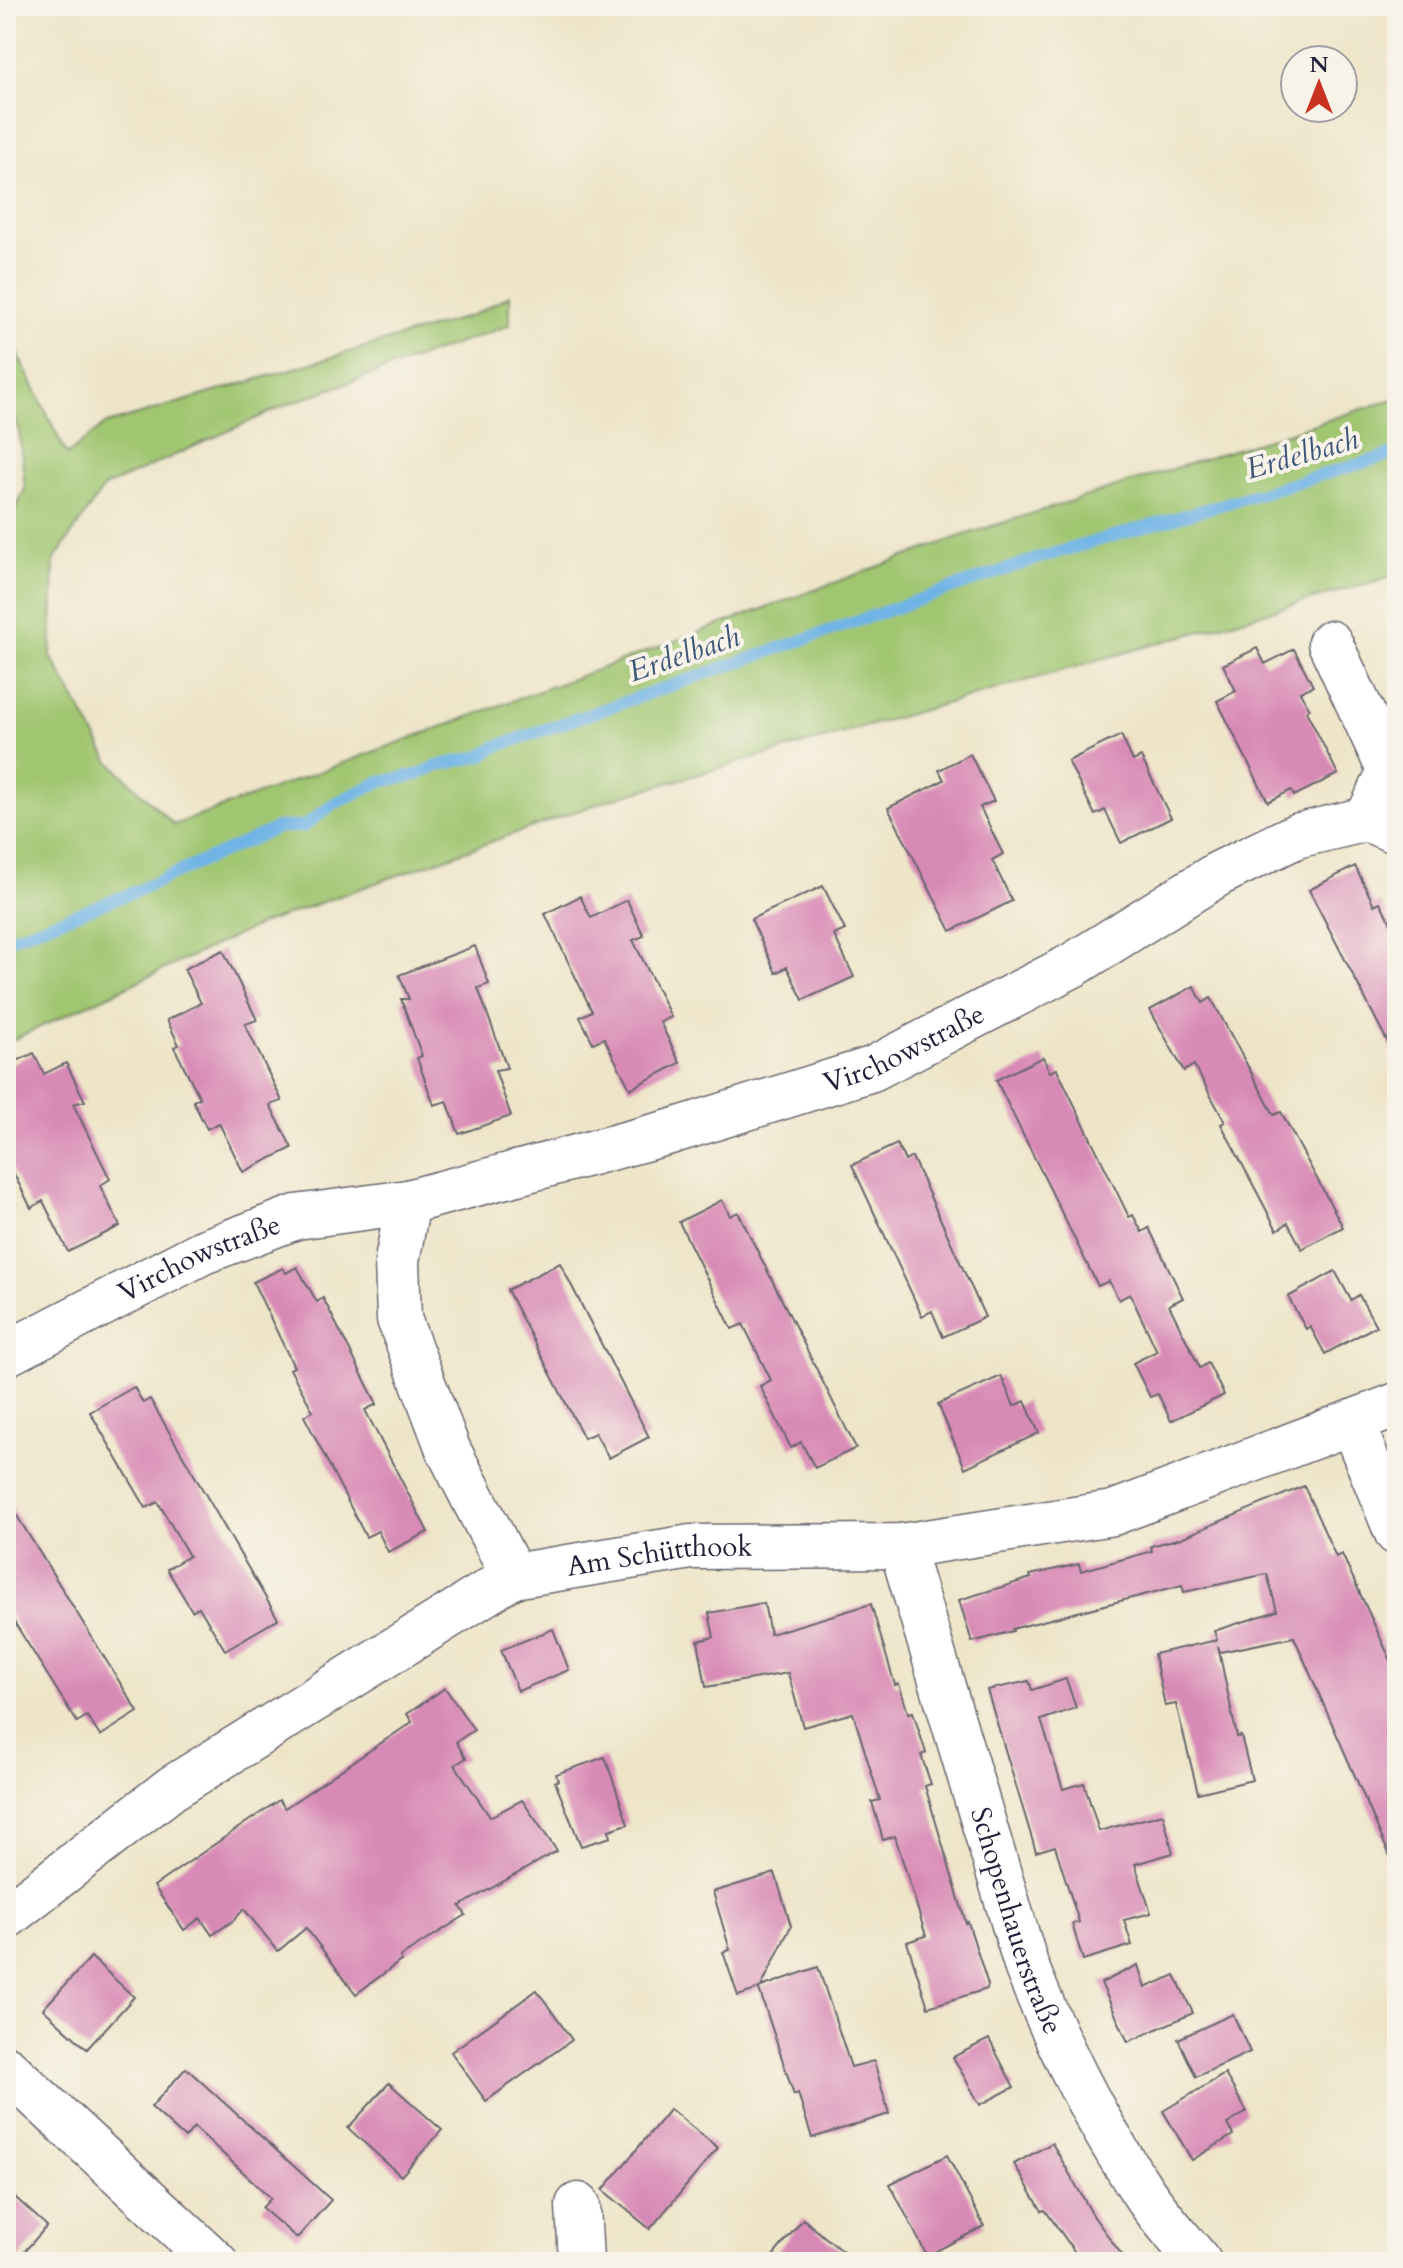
<svg xmlns="http://www.w3.org/2000/svg" width="1403" height="2268" viewBox="0 0 1403 2268" font-family="Cardo,serif">
<style>
.green{fill:#a0c671;stroke:#617456;stroke-width:2}
.lines{fill:none;stroke-linecap:round;stroke-linejoin:round}
.stream{stroke:#70b4e6;stroke-width:12}
.building{fill:#d88ab6}
.minor-casing{stroke:#69666d;stroke-width:47}
.minor{stroke:#fff;stroke-width:44}
.labels{text-anchor:middle;dominant-baseline:central;stroke-width:8;stroke-linejoin:round;paint-order:stroke}
.street-label{font-size:28px;fill:#22223b;stroke:#f7f3e8}
.water-label{font-size:30px;font-style:italic;fill:#3d5577;stroke:#f7f3e8}
</style>
<rect width="100%" height="100%" fill="#f7f3e8"/>
<filter id="ink" filterUnits="userSpaceOnUse"><feTurbulence type="fractalNoise" baseFrequency=".0125" numOctaves="2"/><feDisplacementMap in="SourceGraphic" scale="16" xChannelSelector="R" yChannelSelector="G"/><feConvolveMatrix kernelMatrix="1 2 1 2 8 2 1 2 1" color-interpolation-filters="sRGB"/></filter>
<filter id="wash" filterUnits="userSpaceOnUse"><feTurbulence type="fractalNoise" baseFrequency=".006" numOctaves="4" result="noise"/><feDisplacementMap in="SourceGraphic" scale="32" xChannelSelector="R" yChannelSelector="G"/><feGaussianBlur stdDeviation="1.8" result="paint"/><feColorMatrix in="noise" values="0 0 0 0 0 0 0 0 0 0 0 0 0 0 0 0 0 1.4 0 .05"/><feComposite in="paint" operator="in"/></filter>
<g filter="url(#wash)">
<rect width="100%" height="100%" fill="#eee5c9"/>
<polygon class="green" points="510,295 510,325 286,405 104,487 54,560 51,656 109,761 174,825 964,535 1397,398 1397,575 608,800 261,924 6,1043 6,530 25,489 19,429 6,400 6,330 67,455 104,425 473,315"/>
<g class="lines">
<polyline class="stream" points="6,940 132,893 279,827 303,827 333,804 379,782 417,775 440,765 482,756 495,747 1042,557 1397,453"/>
</g>
<g id="blocks">
<g class="building">
<polygon points="1257,648 1265,664 1294,649 1313,686 1300,692 1310,709 1306,711 1338,774 1294,796 1291,790 1268,802 1217,701 1236,691 1223,665"/>
<polygon points="1121,735 1133,761 1141,757 1171,818 1121,843 1105,810 1095,815 1068,761"/>
<polygon points="970,754 994,801 980,807 1003,854 992,860 1012,901 951,931 888,808 944,780 939,770"/>
<polygon points="1355,866 1374,905 1380,902 1397,935 1397,1060 1309,890"/>
<polygon points="823,886 845,930 834,935 854,977 803,1000 787,967 776,973 751,919"/>
<polygon points="580,896 591,918 627,900 644,936 633,940 671,1017 660,1022 680,1063 630,1089 604,1038 593,1043 580,1017 592,1011 545,914"/>
<polygon points="475,946 489,984 478,988 507,1068 495,1070 511,1116 459,1134 447,1101 434,1105 417,1058 422,1056 401,999 409,999 399,975"/>
<polygon points="223,950 257,1020 245,1024 282,1101 270,1105 292,1148 243,1172 219,1123 207,1129 193,1101 200,1098 174,1047 179,1045 167,1020 201,1003 184,969"/>
<polygon points="1194,986 1203,1003 1211,998 1266,1100 1274,1115 1281,1112 1343,1227 1302,1249 1288,1223 1277,1230 1221,1124 1225,1122 1194,1065 1184,1071 1150,1010"/>
<polygon points="34,1053 44,1074 66,1063 85,1101 73,1104 110,1179 100,1186 120,1226 68,1252 43,1201 31,1208 6,1158 6,1066"/>
<polygon points="1043,1057 1050,1072 1057,1069 1129,1217 1133,1215 1142,1232 1149,1228 1183,1298 1169,1305 1200,1368 1208,1363 1224,1395 1171,1421 1158,1394 1150,1397 1133,1363 1157,1351 1130,1294 1119,1300 1109,1281 1098,1286 996,1080"/>
<polygon points="897,1144 905,1161 912,1157 985,1317 943,1337 932,1311 922,1316 852,1165"/>
<polygon points="722,1200 730,1216 738,1212 856,1448 815,1468 801,1442 791,1448 760,1386 771,1380 743,1324 732,1329 679,1222"/>
<polygon points="560,1263 649,1437 609,1458 595,1433 584,1438 507,1290"/>
<polygon points="297,1267 317,1302 323,1298 377,1404 365,1410 428,1532 388,1552 378,1531 366,1537 304,1416 313,1411 290,1369 294,1367 253,1282 283,1268 286,1273"/>
<polygon points="1335,1271 1351,1300 1359,1295 1376,1326 1325,1354 1310,1326 1306,1329 1288,1297"/>
<polygon points="1001,1376 1014,1406 1025,1401 1039,1433 965,1468 938,1404"/>
<polygon points="134,1387 143,1403 150,1399 278,1619 225,1650 199,1607 192,1611 167,1569 189,1556 158,1502 146,1508 90,1412"/>
<polygon points="1304,1486 1336,1557 1342,1554 1397,1674 1397,1872 1294,1637 1220,1652 1218,1646 1237,1737 1241,1736 1252,1780 1198,1793 1176,1704 1165,1706 1154,1654 1217,1640 1214,1631 1277,1611 1267,1574 1184,1592 1182,1585 1012,1629 1013,1631 972,1642 959,1600 1031,1578 1030,1575 1079,1564 1081,1571 1152,1551 1151,1546 1181,1538"/>
<polygon points="6,1498 138,1712 100,1736 87,1716 77,1722 6,1609"/>
<polygon points="764,1603 770,1634 871,1604 895,1685 899,1684 908,1713 913,1712 926,1753 921,1755 931,1784 925,1786 966,1923 968,1922 988,1985 987,1989 928,2007 907,1942 926,1936 895,1836 883,1840 872,1802 880,1800 853,1713 803,1727 788,1673 706,1687 698,1641 714,1637 709,1613"/>
<polygon points="553,1629 569,1670 518,1691 501,1650"/>
<polygon points="1066,1679 1076,1708 1041,1720 1063,1789 1084,1783 1099,1831 1163,1814 1173,1853 1135,1864 1151,1913 1124,1920 1132,1945 1083,1960 1072,1924 1079,1922 1055,1846 1036,1852 987,1690 1029,1681 1032,1690"/>
<polygon points="445,1688 474,1730 456,1742 466,1758 455,1765 490,1817 522,1800 557,1851 460,1906 466,1915 400,1957 402,1960 356,1994 306,1928 278,1951 244,1909 234,1920 212,1935 200,1918 184,1930 154,1886 279,1800 285,1808 412,1722 407,1714"/>
<polygon points="605,1757 628,1824 609,1830 611,1837 581,1846 555,1782 558,1780 556,1774"/>
<polygon points="775,1873 791,1926 761,1987 818,1967 851,2067 874,2061 889,2114 812,2138 798,2093 794,2095 759,1989 738,1996 723,1952 730,1950 713,1892"/>
<polygon points="91,1957 134,1997 87,2049 43,2009"/>
<polygon points="1138,1965 1145,1988 1175,1975 1193,2013 1128,2042 1101,1983"/>
<polygon points="537,1990 572,2040 486,2101 451,2052"/>
<polygon points="1233,2014 1250,2052 1196,2077 1178,2039"/>
<polygon points="989,2039 1014,2087 980,2105 953,2057"/>
<polygon points="186,2068 331,2200 297,2238 262,2208 271,2198 194,2127 185,2138 151,2107"/>
<polygon points="1225,2074 1247,2112 1227,2124 1233,2135 1192,2160 1163,2111"/>
<polygon points="389,2083 442,2130 401,2176 348,2128"/>
<polygon points="670,2109 718,2148 650,2229 603,2190"/>
<polygon points="1052,2143 1094,2217 1127,2262 1082,2262 1045,2210 1042,2211 1014,2164"/>
<polygon points="947,2155 984,2226 927,2256 890,2184"/>
<polygon points="6,2189 47,2226 15,2262 6,2262"/>
<polygon points="803,2219 855,2262 768,2262"/>
</g>
</g>
</g>
<g filter="url(#ink)">
<use href="#blocks" fill-opacity="0" stroke="#69666d" stroke-width="2"/>
<g class="lines">
<g class="minor-casing">
<g id="minor">
<polyline points="1330,643 1390,772 1367,819"/>
<path id="s1" d="M 408,1202 L 670,1132 L 872,1069 L 1073,965 L 1218,874 L 1296,836 L 1367,819 L 1397,832"/>
<path id="s2" d="M 6,1354 L 203,1252 L 296,1217 L 408,1202 L 397,1261 L 399,1319 L 448,1449 L 513,1576"/>
<polyline points="1352,1423 1397,1533"/>
<path id="s3" d="M 901,1546 L 1027,1968 C 1059,2048 1097,2124 1145,2195 C 1161,2218 1181,2240 1199,2262"/>
<path id="s4" d="M 6,1917 L 172,1788 L 513,1576 L 691,1547 L 901,1546 L 1113,1513 L 1397,1405"/>
<polyline points="6,2068 215,2262"/>
<polyline points="578,2205 581,2262"/>
</g>
</g>
<use href="#minor" class="minor"/>
</g>
</g>
<g class="labels">
<g class="street-label">
<text stroke="none"><textPath href="#s1" startOffset="520">Virchowstraße</textPath></text>
<text stroke="none"><textPath href="#s2" startOffset="216">Virchowstraße</textPath></text>
<text stroke="none"><textPath href="#s4" startOffset="760">Am Schütthook</textPath></text>
<text stroke="none"><textPath href="#s3" startOffset="392">Schopenhauerstraße</textPath></text>
</g>
<g class="water-label">
<text transform="translate(1302 454) rotate(-16)">Erdelbach</text>
<text transform="translate(684 654) rotate(-19)">Erdelbach</text>
</g>
</g>
<rect width="1403" height="2268" fill="none" stroke="#f7f3e8" stroke-width="32"/>
<g transform="translate(1319 84)"><circle r="38" fill="#f7f3e8" stroke="#a29fa3" stroke-width="2"/>
<path d="M0-6L14 30L0 20L-14 30Z" fill="#c8321e"/>
<text y="-12" font-size="22" font-weight="bold" text-anchor="middle" fill="#22223b">N</text>
</g>
</svg>
